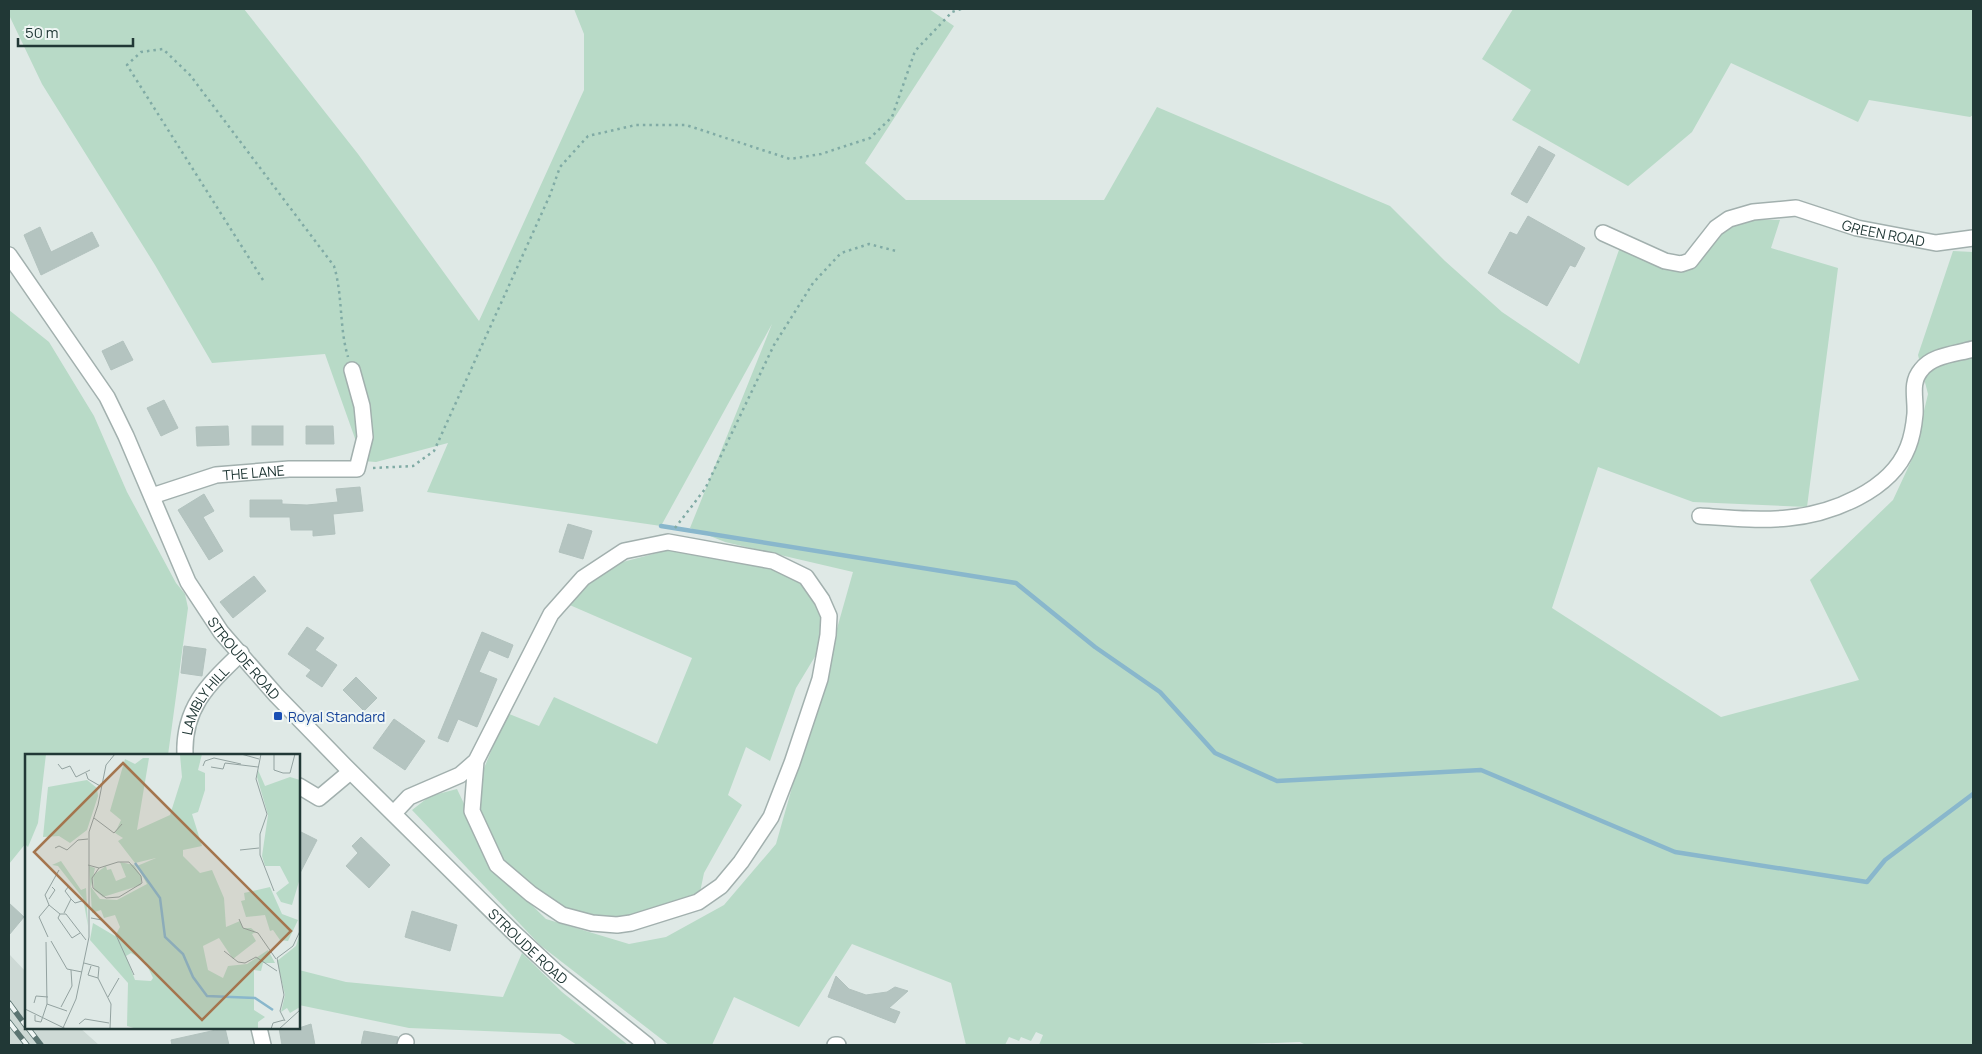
<svg xmlns="http://www.w3.org/2000/svg" width="1982" height="1054" viewBox="0 0 1982 1054" font-family="Manrope,sans-serif">
<style>
.built{fill:#cdd9d5}
.green{fill:#b8dac7}
.lines{fill:none;stroke-linecap:round;stroke-linejoin:round}
.stream{stroke:#89b7cc;stroke-width:4.5}
.building{fill:#b4c4c0;stroke:#b2c2be}
.minor-casing{stroke:#a2b0ae;stroke-width:18}
.path{stroke:#80aba5;stroke-width:2.5;stroke-dasharray:2.5 4;stroke-linecap:butt}
.minor{stroke:#fff;stroke-width:15}
.rail-casing{stroke:#5b7471;stroke-width:5.5}
.rail{stroke:#eff6f4;stroke-width:4;stroke-dasharray:11;stroke-linecap:butt}
.transit-dot{fill:#1a4fb4;stroke:#eff6f4;stroke-width:2}
.labels{text-anchor:middle;dominant-baseline:central;stroke-width:4;stroke-linejoin:round;paint-order:stroke}
.street-label{font-size:14px;fill:#213836;stroke:#eff6f4}
.transit-label{font-size:14px;fill:#164399;stroke:#eff6f4;text-anchor:start}
.inset-river{fill:none;stroke:#89b7cc;stroke-width:2.5}
.inset-road{fill:none;stroke:#93a2a0;stroke-width:1}
.view{fill:#a4754e;fill-opacity:0.15;stroke:#a4754e;stroke-width:2.5}
.inset-edge{fill:none;stroke:#213836;stroke-width:2.5}
</style>
<rect width="100%" height="100%" fill="#dfe9e6"/>
<polygon class="built" points="9,954 26,972 26,1028 80,1028 99,1045 9,1045"/>
<g class="green">
<polygon points="9,9 244,9 358,154 479,321 584,90 584,34 574,9 929,9 954,26 865,163 906,200 1104,200 1157,107 1390,206 1445,261 1502,312 1579,364 1620,247 1681,264 1729,219 1780,220 1771,248 1838,268 1807,507 1693,502 1598,467 1552,608 1721,717 1859,680 1810,580 1893,500 1913,457 1928,394 1918,355 1953,251 1973,252 1973,1045 1306,1045 1300,1042 1225,1045 1039,1045 1043,1035 1036,1032 1031,1041 1021,1037 1019,1041 1009,1037 1005,1045 966,1045 951,983 852,944 799,1027 734,997 712,1045 669,1045 540,945 412,810 430,796 457,789 495,869 546,919 629,944 666,937 724,905 776,844 853,572 725,542 690,528 772,324 661,526 427,492 448,443 376,462 363,461 325,354 212,363 155,265 42,84 9,15"/>
<polygon points="1513,9 1973,9 1973,115 1970,117 1869,100 1858,122 1731,63 1692,132 1628,186 1512,120 1531,90 1482,59"/>
<polygon points="9,310 49,342 94,416 127,492 176,583 185,594 188,608 168,755 26,755 26,843 9,864"/>
<polygon points="668,542 794,570 829,616 828,635 796,688 770,761 746,747 728,795 742,805 704,873 698,902 618,922 563,911 503,861 477,811 482,773 507,713 539,726 554,697 657,744 692,658 565,603 615,564 661,552"/>
<polygon points="522,953 562,992 628,1045 577,1045 560,1034 409,1028 299,1005 299,970 346,982 503,997"/>
</g>
<g class="lines">
<polyline class="stream" points="661,526 1016,583 1095,647 1160,692 1215,753 1277,781 1481,770 1675,852 1867,882 1885,860 1973,794"/>
</g>
<g class="building">
<polygon points="1539,146 1555,155 1527,203 1511,194"/>
<polygon points="1528,216 1585,248 1575,267 1570,265 1547,306 1488,273 1510,232 1517,235"/>
<polygon points="40,227 51,252 92,232 99,246 41,275 24,235"/>
<polygon points="123,341 133,360 111,370 102,351"/>
<polygon points="164,400 178,428 161,436 147,408"/>
<polygon points="228,426 229,445 197,446 196,427"/>
<rect x="252" y="426" width="31" height="19"/>
<polygon points="306,426 333,426 334,444 306,444"/>
<polygon points="360,487 363,511 333,514 335,534 313,536 313,530 291,530 290,517 250,517 250,500 282,500 282,504 307,505 338,502 336,489"/>
<polygon points="204,494 214,511 203,517 223,551 209,560 178,510"/>
<polygon points="568,524 592,531 583,559 559,552"/>
<polygon points="254,576 266,591 233,618 220,602"/>
<polygon points="307,627 324,638 315,650 337,665 322,687 306,676 311,670 288,654"/>
<polygon points="482,632 513,645 508,658 489,650 479,672 497,679 477,727 458,719 448,742 438,738"/>
<polygon points="184,646 206,649 202,676 181,673"/>
<polygon points="356,677 377,698 364,711 343,690"/>
<polygon points="394,719 425,741 405,770 373,748"/>
<polygon points="299,831 317,840 299,875"/>
<polygon points="361,837 390,865 369,888 346,866 358,853 352,846"/>
<polygon points="9,903 24,917 9,935"/>
<polygon points="412,911 457,925 450,951 405,937"/>
<polygon points="836,976 849,989 866,995 887,992 895,987 908,991 889,1008 900,1012 895,1023 828,997"/>
<polygon points="311,1024 315,1045 282,1045 279,1028 299,1028"/>
<polygon points="225,1028 229,1045 172,1045 171,1040"/>
<polygon points="364,1031 398,1037 396,1045 361,1045"/>
</g>
<g class="lines">
<g class="minor-casing">
<g id="minor">
<path id="s1" d="M 1603,233 L 1665,261 L 1681,264 L 1690,261 L 1716,228 L 1729,219 L 1753,212 L 1796,208 L 1857,228 L 1936,243 L 1973,238"/>
<path id="s2" d="M 9,255 L 107,397 L 126,436 L 188,582 L 221,632 L 276,695 L 345,766 L 513,932 L 557,973 L 647,1045"/>
<path id="s3" d="M 152,496 L 216,475 L 289,469 L 357,469 L 365,437 L 362,406 L 352,370"/>
<path d="M 1700,516 C 1729,518 1758,521 1788,518 C 1831,514 1891,491 1908,447 C 1912,437 1914,425 1915,414 C 1916,398 1910,383 1921,370 C 1932,355 1956,354 1973,349"/>
<path id="s4" d="M 185,755 C 183,707 209,684 241,653"/>
<polyline points="299,786 319,798 350,772"/>
<polyline points="394,813 409,797 460,775 476,761 551,614 583,578 624,551 668,542 773,561 806,577 822,600 829,616 828,635 820,679 792,763 771,817 741,862 721,886 698,902 631,923 617,925 592,923 562,915 531,894 497,865 472,811 476,761"/>
<polyline points="259,1028 263,1045"/>
<polyline points="405,1045 406,1042"/>
<polyline points="835,1045 838,1045"/>
</g>
</g>
<g class="path">
<path d="M 263,280 L 127,65 L 141,52 L 163,49 L 190,75 L 334,266 C 343,296 339,327 348,357"/>
<polyline points="373,468 413,466 434,451 550,195 560,167 588,136 636,125 686,125 790,159 821,154 870,138 892,117 915,51 952,12 961,9"/>
<polyline points="675,528 705,489 774,345 813,283 841,253 869,244 896,251"/>
</g>
<use href="#minor" class="minor"/>
<g class="rail-casing">
<g id="rail">
<polyline points="9,1003 26,1026"/>
<polyline points="9,1022 27,1045"/>
<polyline points="28,1028 41,1045"/>
</g>
</g>
<use href="#rail" class="rail"/>
</g>
<rect class="transit-dot" x="273" y="711" width="10" height="10" rx="2.5"/>
<g class="labels">
<g class="street-label">
<text stroke="none"><textPath href="#s1" startOffset="311">GREEN ROAD</textPath></text>
<text stroke="none"><textPath href="#s3" startOffset="105">THE LANE</textPath></text>
<text stroke="none"><textPath href="#s2" startOffset="469">STROUDE ROAD</textPath></text>
<text stroke="none"><textPath href="#s4" startOffset="60">LAMBLY HILL</textPath></text>
<text stroke="none"><textPath href="#s2" startOffset="874">STROUDE ROAD</textPath></text>
</g>
<g class="transit-label">
<text x="288" y="716">Royal Standard</text>
</g>
</g>
<g transform="translate(25 754)">
<rect width="275" height="275" fill="#dfe9e6"/>
<path d="M 0,0 L 21,0 L 13,69 L 3,93 L 0,90 ZM 177,0 L 173,16 L 180,19 L 180,36 L 173,58 L 167,60 L 177,92 L 158,96 L 158,102 L 175,119 L 187,116 L 199,144 L 201,173 L 215,167 L 218,174 L 226,174 L 231,178 L 227,180 L 231,187 L 208,205 L 194,184 L 178,192 L 183,216 L 198,224 L 203,212 L 222,210 L 243,196 L 250,209 L 238,209 L 236,217 L 229,216 L 229,256 L 240,263 L 233,268 L 233,275 L 112,275 L 102,272 L 103,229 L 65,186 L 68,169 L 90,182 L 95,173 L 90,161 L 79,164 L 76,156 L 67,159 L 64,112 L 70,114 L 66,133 L 75,145 L 92,146 L 122,130 L 112,112 L 131,104 L 110,109 L 93,87 L 98,84 L 90,79 L 96,66 L 85,57 L 100,5 L 110,10 L 118,4 L 124,4 L 112,76 L 145,61 L 157,23 L 155,1 ZM 106,199 L 120,207 L 128,224 L 126,227 L 110,226 L 101,202 ZM 233,16 L 240,32 L 265,23 L 275,26 L 275,124 L 267,151 L 256,148 L 251,139 L 264,129 L 255,112 L 240,112 L 237,102 L 243,61 L 232,23 ZM 62,26 L 72,34 L 73,42 L 62,76 L 45,89 L 34,82 L 18,83 L 23,33 ZM 36,107 L 56,136 L 61,134 L 63,172 L 58,144 L 33,112 L 27,111 ZM 95,108 L 109,111 L 116,122 L 116,131 L 78,143 L 69,136 L 68,121 L 81,112 L 82,116 L 86,115 L 91,127 L 101,123 ZM 245,133 L 257,160 L 273,166 L 263,187 L 255,186 L 248,176 L 245,177 L 240,161 L 221,163 L 216,147 L 220,146 L 219,139 ZM 275,179 L 275,253 L 265,259 L 262,254 L 256,258 L 260,241 L 252,207 L 271,192 Z" fill="#b8dac7" fill-rule="evenodd"/>
<path class="inset-river" d="M 110,109 L 135,144 L 140,183 L 158,200 L 168,223 L 182,242 L 230,244 L 248,256"/>
<path class="inset-road" d="M 216,0 L 234,5M 236,0 L 231,25 L 242,60 L 235,80 L 235,101 L 249,137M 249,0 L 249,16 L 258,19 L 265,19 L 270,0M 33,10 L 37,15 L 45,12 L 51,23 L 65,16M 178,12 L 180,7 L 189,4 L 216,10M 186,13 L 198,15 L 200,9 L 233,13M 61,19 L 63,25 L 77,33M 69,64 L 89,79 L 97,70M 30,94 L 34,92 L 42,96 L 53,86 L 63,85M 215,96 L 234,94M 63,111 L 74,114 L 93,108 L 104,108 L 116,122 L 117,129 L 94,143 L 81,144 L 68,134 L 67,124 L 74,114M 44,132 L 40,137 L 46,145 L 50,149 L 57,147M 24,145 L 30,136 L 27,133M 24,151 L 20,141 L 34,116M 39,159 L 46,145M 35,160 L 41,160 L 61,186M 66,164 L 77,166 L 91,181 L 109,221M 214,165 L 218,174 L 233,179 L 251,205M 23,183 L 14,163 L 24,151 L 35,160 L 33,164 L 47,184 L 55,179M 26,187 L 42,215 L 57,218M 199,197 L 213,208 L 220,209 L 231,203 L 252,217M 59,209 L 74,213 L 73,224 L 63,221 L 66,212M 73,224 L 86,250 L 85,275M 83,243 L 94,224M 9,249 L 11,242 L 23,243M 22,250 L 42,257M 36,253 L 47,232 L 46,216M 0,255 L 41,275M 10,261 L 10,267 L 16,268 L 22,250 L 21,188M 260,267 L 255,257 L 259,241 L 252,204 L 268,192 L 275,177M 54,270 L 60,265 L 84,269M 38,274 L 51,245 L 64,183 L 64,78 L 73,51 L 81,11 L 90,0M 246,275 L 248,269 L 259,266M 254,275 L 275,256"/>
<path class="view" d="M 98,9 L 266,177 L 177,266 L 9,98 Z"/>
<rect width="275" height="275" class="inset-edge"/>
</g>
<rect width="1982" height="1054" fill="none" stroke="#213836" stroke-width="20"/>
<path d="M18 38v8h115v-8" fill="none" stroke="#213836" stroke-width="2.5"/>
<text x="25" y="38" font-size="15" fill="#213836" stroke="#eff6f4" stroke-width="4" paint-order="stroke">50 m</text>
</svg>
